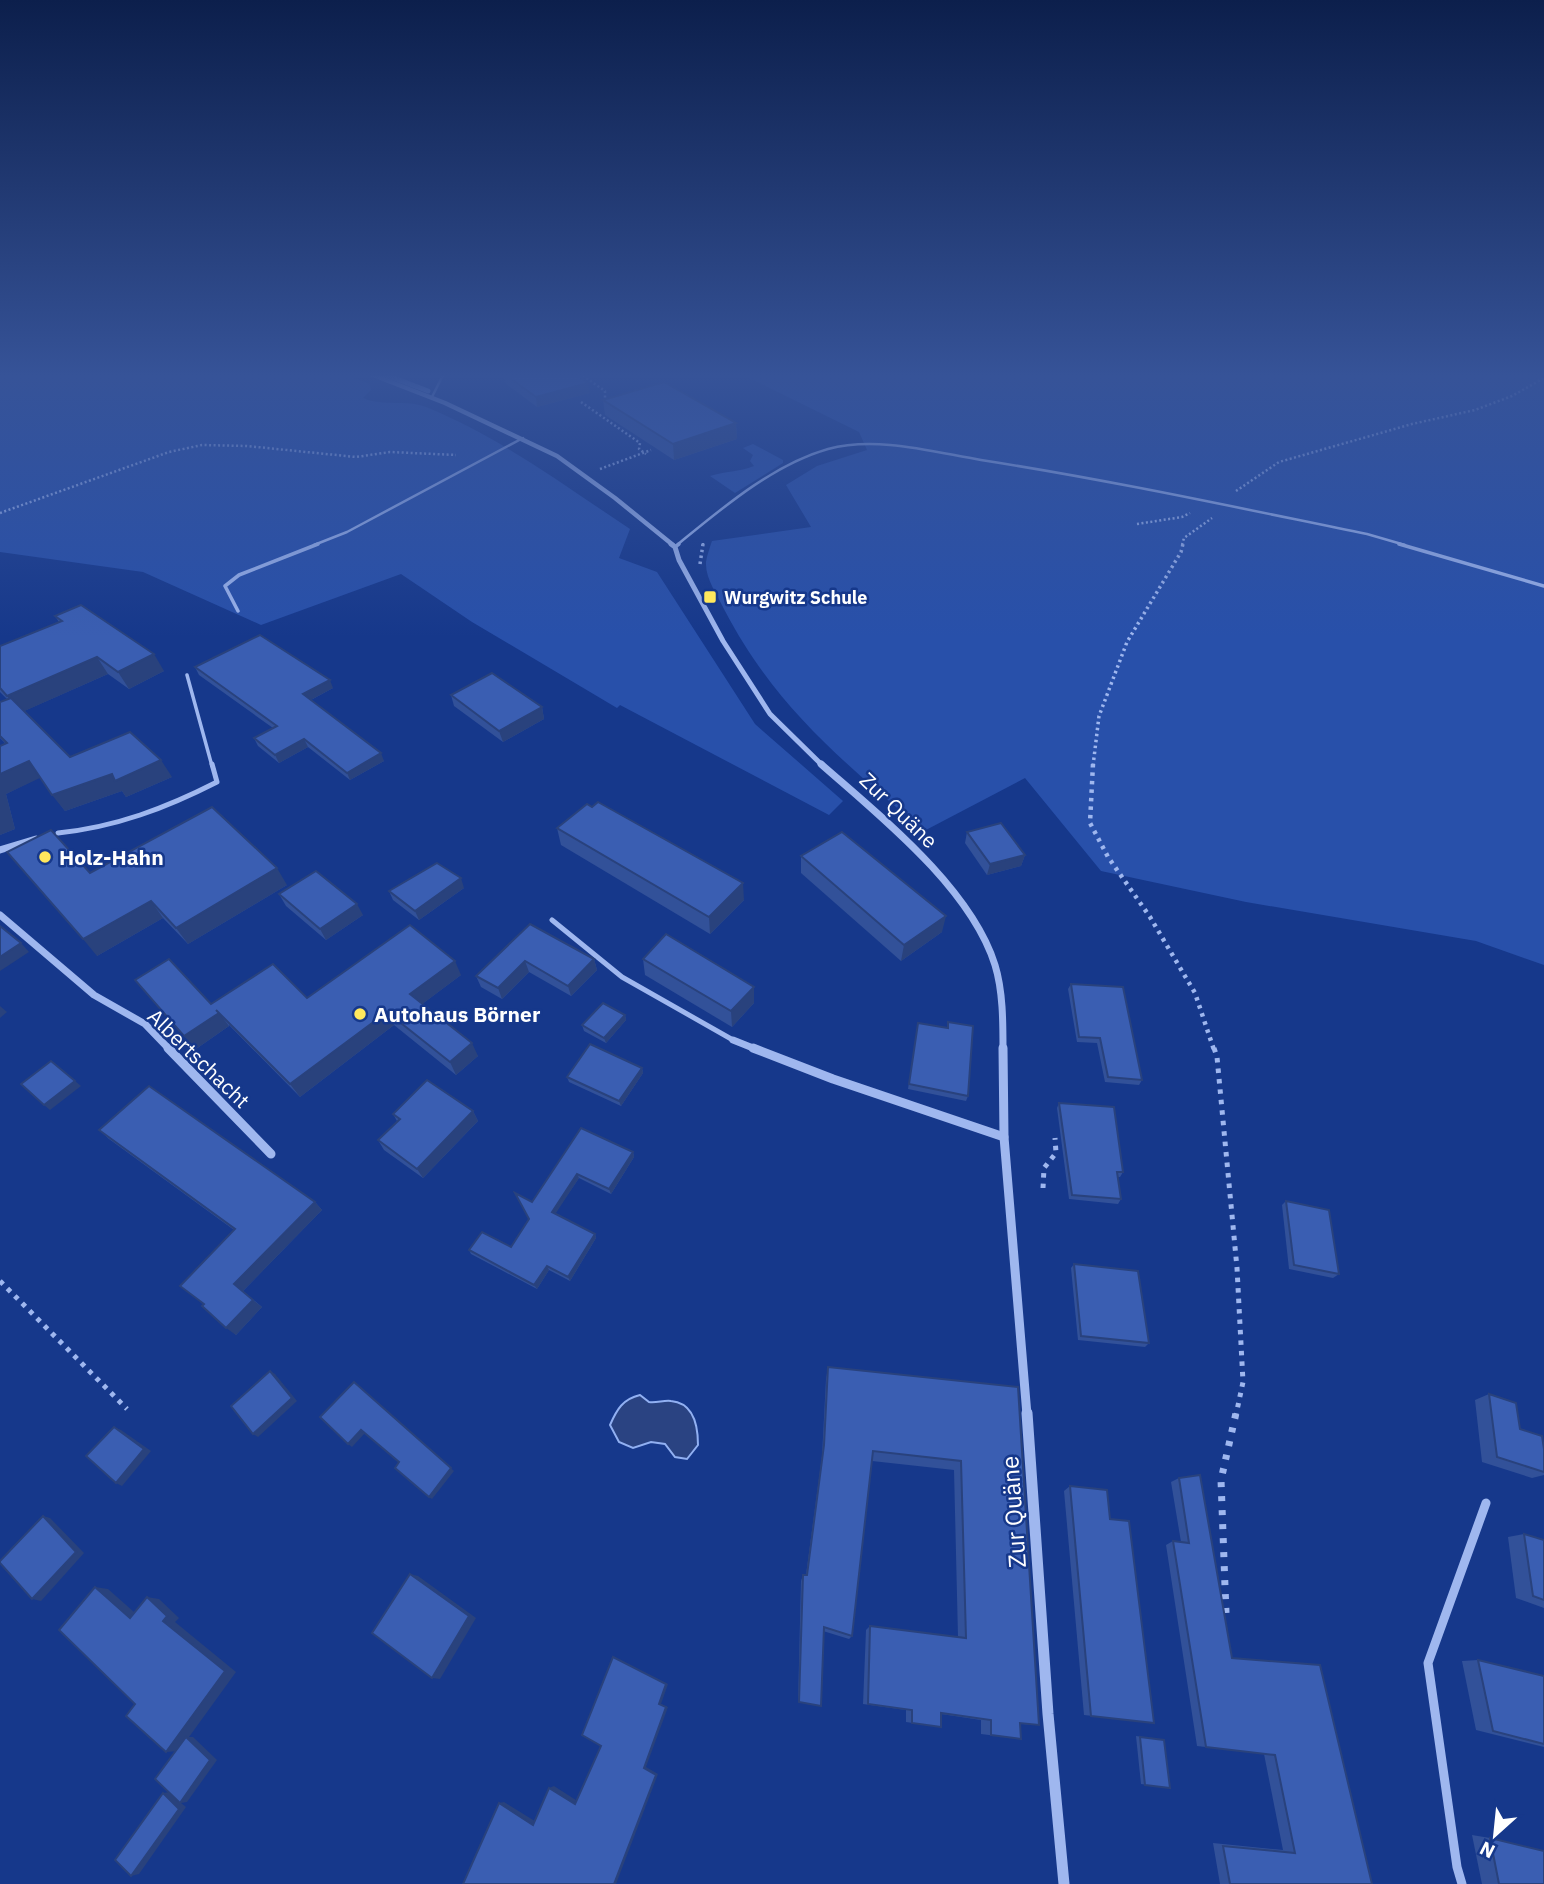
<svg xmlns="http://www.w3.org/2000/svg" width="1544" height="1884" viewBox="0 0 1544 1884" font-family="'IBM Plex Sans',sans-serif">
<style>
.green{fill:#2850aa}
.water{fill:#2a4382;stroke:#91b0f2;stroke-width:2}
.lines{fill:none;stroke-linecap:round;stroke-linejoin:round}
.stream{stroke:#91b0f2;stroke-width:5}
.path-far4{stroke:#9fb7ef;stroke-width:2.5;stroke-dasharray:2 2.5;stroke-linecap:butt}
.path-far3{stroke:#9fb7ef;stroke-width:3.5;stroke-dasharray:2.5 3.5;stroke-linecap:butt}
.path-far2{stroke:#9fb7ef;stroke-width:4.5;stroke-dasharray:3.5 5;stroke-linecap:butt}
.path-far1{stroke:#9fb7ef;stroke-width:5;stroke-dasharray:4.5 6;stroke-linecap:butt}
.path{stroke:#9fb7ef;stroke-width:7;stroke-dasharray:5 9;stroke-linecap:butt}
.lane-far3{stroke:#9fb7ef;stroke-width:2.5}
.lane-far2{stroke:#9fb7ef;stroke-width:3.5}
.lane-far1{stroke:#9fb7ef;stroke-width:5}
.lane{stroke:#9fb7ef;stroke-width:9}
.street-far4{stroke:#9fb7ef;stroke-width:4.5}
.street-far3{stroke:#9fb7ef;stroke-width:5}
.street-far2{stroke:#9fb7ef;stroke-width:7}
.street-far1{stroke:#9fb7ef;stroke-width:9}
.street{stroke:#9fb7ef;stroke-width:11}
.wall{fill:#325199}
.shaded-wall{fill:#29427d}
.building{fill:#3a5eb2;stroke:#29427d;stroke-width:2}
.poi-dot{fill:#ffe85d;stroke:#16388b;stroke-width:2.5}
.labels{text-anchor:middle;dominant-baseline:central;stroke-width:5;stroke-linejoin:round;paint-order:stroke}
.far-poi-label{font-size:18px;font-weight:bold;fill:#fff;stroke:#16388b;text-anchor:start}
.street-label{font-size:21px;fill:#fff;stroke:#16388b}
.poi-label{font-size:21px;font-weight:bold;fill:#fff;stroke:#16388b;text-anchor:start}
.near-street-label{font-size:24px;fill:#fff;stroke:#16388b}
</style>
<rect width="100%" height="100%" fill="#16388b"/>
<g class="green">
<path d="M 0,373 L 341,373 L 370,384 L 371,390 L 363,398 C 384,407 406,399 426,407 C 500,437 565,486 630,529 L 619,558 L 657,572 L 755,724 L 843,801 L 829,815 L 620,705 L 617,708 L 472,622 L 401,574 L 261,625 L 143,572 L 0,552 Z"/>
<path d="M 725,373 L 1544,373 L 1544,965 L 1476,941 L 1246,902 L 1101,871 L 1025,778 L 924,831 C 843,761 776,708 725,611 C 718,596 705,579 706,562 C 707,555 710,547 712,541 L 811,527 L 786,485 L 817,466 L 867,450 L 859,432 L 743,375 L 735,378 Z"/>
<path d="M 753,444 L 783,460 L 783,463 L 735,493 L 710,476 C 725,471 739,472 754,466 L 750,461 L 753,455 L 743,448 Z"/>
</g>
<path class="water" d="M 640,1395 L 649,1402 C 657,1403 664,1400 671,1401 C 694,1403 698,1427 698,1445 L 687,1459 L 675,1457 L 665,1444 L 651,1442 L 633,1448 L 619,1442 L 610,1425 C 617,1409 623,1399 640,1395 Z"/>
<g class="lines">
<polyline class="stream" points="381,373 428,391"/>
<g class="path-far4">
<polyline points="579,373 605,391 605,399"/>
<polyline points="581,402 640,443 639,449 646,454"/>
<polyline points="600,469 651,450"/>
<polyline points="1236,491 1279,462 1412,424 1475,410 1512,396 1544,378"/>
<polyline points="0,513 169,452 202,445 247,446 356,457 390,452 456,455"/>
<polyline points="1137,524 1182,517 1190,513"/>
<polyline points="703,545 703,542"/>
<polyline points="1182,545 1184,538 1212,518"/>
</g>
<g class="path-far3">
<polyline points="700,564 703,544"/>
<polyline points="1093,766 1099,716 1127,642 1181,552 1183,544"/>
</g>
<polyline class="path-far2" points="1093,764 1090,823 1108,857 1150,917 1195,993 1214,1050"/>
<g class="path-far1">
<polyline points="1214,1048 1217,1057 1237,1268 1243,1382 1236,1415"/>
<polyline points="1043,1188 1044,1168 1056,1153 1055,1138"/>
<polyline points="0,1281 127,1409"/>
</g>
<polyline class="path" points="1226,1613 1221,1480 1236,1413"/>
<g class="lane-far3">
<polyline points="432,397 444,373"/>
<polyline points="314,545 347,532 523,438"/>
<path d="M 677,545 C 721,509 772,465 828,449 C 877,436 933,452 981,460 C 1110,480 1239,508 1367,534 L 1405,545"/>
</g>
<g class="lane-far2">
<polyline points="1399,544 1544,586"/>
<polyline points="675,547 679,544"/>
<polyline points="238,611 225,586 239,575 318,544"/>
<polyline points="187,675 212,766"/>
</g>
<g class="lane-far1">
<path d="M 58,833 C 116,827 166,808 217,782 L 212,764"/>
<polyline points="552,920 622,977 733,1040"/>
</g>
<polyline class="lane" points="1462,1884 1457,1867 1428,1663 1486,1503"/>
<polyline class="street-far4" points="368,373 445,403 557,456 615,498 673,545"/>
<polyline class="street-far3" points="671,544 675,547 679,560 723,641 770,714 823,766"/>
<g class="street-far2">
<path d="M 821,764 C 880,816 971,888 995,965 C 1003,991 1003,1022 1003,1050"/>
<polyline points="0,850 36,839"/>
<polyline points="0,915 94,995 145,1024 170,1050"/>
<polyline points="733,1040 758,1050"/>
</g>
<g class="street-far1">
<polyline points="168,1048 271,1154"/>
<polyline points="753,1048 833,1079 1004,1137"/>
<polyline points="1003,1048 1004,1137 1027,1415"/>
</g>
<polyline class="street" points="1027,1413 1048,1714 1064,1884"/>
</g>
<g class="wall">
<polygon points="503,373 590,393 537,407 505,383"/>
<polygon points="603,400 736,423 737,439 674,460 605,415"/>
<polygon points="55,616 164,671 129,689 108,674 24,711 70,757 172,777 126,797 122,791 65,811 40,777 6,794 15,829 0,835 5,743 0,738 0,702 7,699 0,692 0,646 59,622"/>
<polygon points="195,667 333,688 311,700 384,761 350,780 308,747 279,763 258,746 254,738 273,728 199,675"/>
<polygon points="451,695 542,707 544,719 503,742 454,706"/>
<polygon points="557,828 744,900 710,934 561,845"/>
<polygon points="967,832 1025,855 1021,866 987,875 965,843"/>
<polygon points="801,856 942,932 901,961 801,873"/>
<polygon points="90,873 287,885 188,944 163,918 97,956"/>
<polygon points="464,888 419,920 393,900 389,891"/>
<polygon points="279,894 363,915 326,940 286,906"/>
<polygon points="530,924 594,959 597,970 571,996 529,972 502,999 481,987 476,976"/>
<polygon points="643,959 754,1003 732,1027 645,975"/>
<polygon points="461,975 422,1004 478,1056 456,1075 394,1025 300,1097 229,1025 229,1026 196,1049 135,980 211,1004 307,998"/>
<polygon points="1071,984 1142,1080 1139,1085 1105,1082 1097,1043 1077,1042 1068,989"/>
<polygon points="625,1015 626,1020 606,1043 584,1031 582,1025"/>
<polygon points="948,1022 968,1096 966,1101 908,1089 918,1023 947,1028"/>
<polygon points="642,1068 643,1073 621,1106 569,1082 567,1077"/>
<polygon points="1059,1103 1123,1172 1120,1177 1118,1177 1121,1199 1118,1204 1069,1199 1057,1108"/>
<polygon points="473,1111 478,1121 423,1178 384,1150 378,1140 397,1121 393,1114"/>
<polygon points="581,1128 633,1152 634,1157 611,1194 579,1178 555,1213 595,1234 596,1238 570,1281 549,1270 537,1289 471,1254 469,1250 511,1247 529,1220 532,1202"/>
<polygon points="99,1130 315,1202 322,1210 243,1291 262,1307 236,1335 204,1304 234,1230 109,1139"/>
<polygon points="1286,1201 1339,1274 1333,1278 1289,1269 1282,1205"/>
<polygon points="1074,1264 1149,1343 1145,1347 1078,1340 1071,1268"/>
<polygon points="828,1367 1018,1387 1039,1725 1020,1724 1021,1739 981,1734 981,1720 941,1714 933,1726 906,1722 906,1710 863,1704 866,1630 870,1626 958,1637 954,1470 872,1461 852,1636 849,1639 823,1631 819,1706 798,1702 801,1581 803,1575 806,1575 822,1456 826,1379"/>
<polygon points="1489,1394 1520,1429 1544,1449 1544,1475 1532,1478 1482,1462 1475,1400"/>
<polygon points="1179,1478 1232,1658 1372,1884 1220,1884 1213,1843 1283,1850 1264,1754 1197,1746 1166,1545 1173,1541 1181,1542 1171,1482"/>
<polygon points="1070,1486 1110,1519 1154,1723 1084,1715 1064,1491"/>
<polygon points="1524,1534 1544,1540 1544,1608 1516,1598 1508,1537"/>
<polygon points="1478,1660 1544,1676 1544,1747 1476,1730 1462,1661"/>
<polygon points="1136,1736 1164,1740 1170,1788 1141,1784"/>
<polygon points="1472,1835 1490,1838 1544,1884 1482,1884"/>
</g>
<g class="shaded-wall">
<polygon points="588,383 590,393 537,407 536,397"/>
<polygon points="736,423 737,439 674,460 673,444"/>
<polygon points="154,654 164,671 129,689 118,672"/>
<polygon points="97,657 108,674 20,713 7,696"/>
<polygon points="330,680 333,688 307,702 303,694"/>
<polygon points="542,707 544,719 503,742 499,731"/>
<polygon points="304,739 308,747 279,763 275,755"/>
<polygon points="381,753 384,761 350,780 347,773"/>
<polygon points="161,760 172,777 126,797 122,791 65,811 52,795 112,774"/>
<polygon points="29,761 42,777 6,794 15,829 0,835 0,774"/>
<polygon points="1025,855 1021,866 987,875 990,864"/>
<polygon points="277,868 287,885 188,944 176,928"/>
<polygon points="461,878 464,888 419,920 415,911"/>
<polygon points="743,883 744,900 710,934 709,917"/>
<polygon points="151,901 163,918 97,956 83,939"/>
<polygon points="357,904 363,915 326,940 320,929"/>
<polygon points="946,916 942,932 901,961 904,945"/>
<polygon points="21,943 29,952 0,971 0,957"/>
<polygon points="594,959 597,970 571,996 568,986"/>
<polygon points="455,961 461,975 417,1008 410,994"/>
<polygon points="525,961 529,972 502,999 498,988"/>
<polygon points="754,987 754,1003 732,1027 731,1011"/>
<polygon points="0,1006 7,1012 0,1018"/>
<polygon points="387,1012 394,1025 300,1097 290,1084"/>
<polygon points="219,1013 229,1026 196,1049 184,1036"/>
<polygon points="625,1015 626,1020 606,1043 604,1038"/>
<polygon points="472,1043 478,1056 456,1075 450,1062"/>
<polygon points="642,1068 643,1073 621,1106 619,1101"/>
<polygon points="75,1081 81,1086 50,1110 44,1105"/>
<polygon points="473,1111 478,1121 423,1178 417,1169"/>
<polygon points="633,1152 634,1157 611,1194 609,1189"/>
<polygon points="577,1174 579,1178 554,1216 552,1212"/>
<polygon points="315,1202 322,1210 243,1291 234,1284"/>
<polygon points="595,1234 596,1238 570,1281 568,1277"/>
<polygon points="547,1266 549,1270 537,1289 534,1285"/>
<polygon points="253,1300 262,1307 236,1335 226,1328"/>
<polygon points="270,1371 275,1374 297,1401 258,1437 253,1434"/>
<polygon points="358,1385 454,1471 432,1499 429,1497"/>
<polygon points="114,1427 121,1430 151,1451 122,1486 116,1483"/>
<polygon points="361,1430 365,1433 352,1447 348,1444"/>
<polygon points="43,1516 50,1518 84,1553 41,1601 32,1599"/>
<polygon points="410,1574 418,1576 476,1618 440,1679 432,1678"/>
<polygon points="95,1587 108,1589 143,1620 130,1618"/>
<polygon points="147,1597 159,1599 179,1618 175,1622 236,1672 189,1737 193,1737 217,1760 187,1802 181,1803 186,1807 139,1874 131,1876 163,1793 170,1792 179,1751 166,1752 163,1621"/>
<polygon points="615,1658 668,1684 661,1704 668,1707 646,1767 658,1774 616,1884 614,1884 659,1704"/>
<polygon points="554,1786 579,1802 575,1804 549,1788"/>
<polygon points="504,1802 538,1823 533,1825 499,1803"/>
</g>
<g class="building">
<polygon points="503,373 574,373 588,383 536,397"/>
<polygon points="664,382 736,423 673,444 603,400"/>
<polygon points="81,605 154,654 118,672 97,657 7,696 0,688 0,646 62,621 55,616"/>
<polygon points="260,635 330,680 303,694 381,753 347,773 304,739 275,755 254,738 277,726 195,667"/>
<polygon points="492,673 542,707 499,731 451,695"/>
<polygon points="11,698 70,757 130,732 161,760 115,781 112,774 52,795 29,761 0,774 0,746 7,743 0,736 0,702"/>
<polygon points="598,802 743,883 709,917 557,828 587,804 592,807"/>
<polygon points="212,807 277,868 176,928 151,901 83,939 7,852 51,830 90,873"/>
<polygon points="1001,823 1025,855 990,864 967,832"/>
<polygon points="842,832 946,916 904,945 801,856"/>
<polygon points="437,863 461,878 415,911 389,891"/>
<polygon points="316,871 357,904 320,929 279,894"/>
<polygon points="530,924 594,959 568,986 525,961 498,988 476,976"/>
<polygon points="410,925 455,961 410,994 472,1043 450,1062 387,1012 290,1084 216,1010 219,1013 184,1036 135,980 169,959 211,1004 273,964 307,998"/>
<polygon points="0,926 21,943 0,957"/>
<polygon points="666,934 754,987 731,1011 643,959"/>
<polygon points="1071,984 1123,987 1142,1080 1108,1077 1100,1038 1079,1037"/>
<polygon points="603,1003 625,1015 604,1038 582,1025"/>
<polygon points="948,1022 973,1026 968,1096 909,1084 918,1023 948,1028"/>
<polygon points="590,1044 642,1068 619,1101 567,1077"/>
<polygon points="51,1061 75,1081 44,1105 21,1084"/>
<polygon points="427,1080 473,1111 417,1169 378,1140 400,1119 393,1114"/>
<polygon points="149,1086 315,1202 234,1284 253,1300 226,1328 202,1306 204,1304 180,1286 235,1229 99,1130"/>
<polygon points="1059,1103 1114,1107 1123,1172 1117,1172 1121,1199 1072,1195"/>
<polygon points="581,1128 633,1152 609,1189 577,1174 552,1212 595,1234 568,1277 547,1266 534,1285 469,1250 482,1232 511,1247 529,1219 515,1193 532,1202"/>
<polygon points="1286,1201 1329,1210 1339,1274 1294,1265"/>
<polygon points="1074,1264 1138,1271 1149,1343 1081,1336"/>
<polygon points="828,1367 1018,1387 1039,1725 1020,1723 1021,1739 991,1735 991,1720 941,1713 941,1727 912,1723 912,1710 868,1704 870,1626 966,1638 961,1461 873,1451 852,1636 824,1627 821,1706 799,1702 803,1575 807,1575 824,1445"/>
<polygon points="270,1371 292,1398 253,1434 231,1406"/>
<polygon points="354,1382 451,1468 429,1497 395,1468 399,1462 361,1430 348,1444 320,1417"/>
<polygon points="1489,1394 1516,1403 1520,1429 1542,1436 1544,1449 1544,1472 1497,1457"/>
<polygon points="114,1427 144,1449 116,1483 86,1456"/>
<polygon points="1200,1475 1232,1658 1320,1665 1372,1884 1230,1884 1223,1846 1295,1853 1275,1755 1206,1747 1173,1541 1189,1543 1179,1478"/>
<polygon points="1070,1486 1107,1490 1110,1519 1129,1521 1154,1723 1091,1716"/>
<polygon points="43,1516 76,1552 32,1599 0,1563 0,1561"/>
<polygon points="1524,1534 1544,1540 1544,1600 1533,1596"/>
<polygon points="410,1574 469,1616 432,1678 372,1633"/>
<polygon points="95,1587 130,1618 147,1597 167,1616 163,1621 225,1671 166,1752 126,1716 135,1704 59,1630"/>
<polygon points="613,1657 666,1684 659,1704 666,1707 644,1768 656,1775 614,1884 463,1884 499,1803 533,1825 549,1788 575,1804 601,1746 582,1735"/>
<polygon points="1478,1660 1544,1676 1544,1744 1493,1731"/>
<polygon points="186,1737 210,1760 180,1803 155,1779"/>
<polygon points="1140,1737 1164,1740 1170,1788 1145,1785"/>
<polygon points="163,1793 179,1809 131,1876 115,1860"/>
<polygon points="1490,1838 1544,1851 1544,1884 1499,1884"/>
</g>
<linearGradient id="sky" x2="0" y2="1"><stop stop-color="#0c1f4c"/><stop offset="0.59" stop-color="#365398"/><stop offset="1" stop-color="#365398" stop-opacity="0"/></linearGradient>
<rect width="1544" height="637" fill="url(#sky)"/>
<g class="poi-dot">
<rect x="703" y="590" width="14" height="14" rx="3.5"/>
<circle cx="45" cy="857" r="7"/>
<circle cx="360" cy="1014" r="7"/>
</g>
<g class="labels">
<g class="far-poi-label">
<text x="724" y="597">Wurgwitz Schule</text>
</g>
<g class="street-label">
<text transform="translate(899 810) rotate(44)">Zur Quäne</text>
<text transform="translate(199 1058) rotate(44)">Albertschacht</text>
</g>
<g class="poi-label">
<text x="59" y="857">Holz-Hahn</text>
<text x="374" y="1014">Autohaus Börner</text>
</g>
<g class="near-street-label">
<text transform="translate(1013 1512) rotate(-94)">Zur Quäne</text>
</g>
</g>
<g transform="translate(1495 1835) rotate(207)" stroke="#16388b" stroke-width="5" paint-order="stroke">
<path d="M0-5L12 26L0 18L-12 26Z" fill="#ffffff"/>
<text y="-10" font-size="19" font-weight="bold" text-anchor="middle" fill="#ffffff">N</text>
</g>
</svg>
